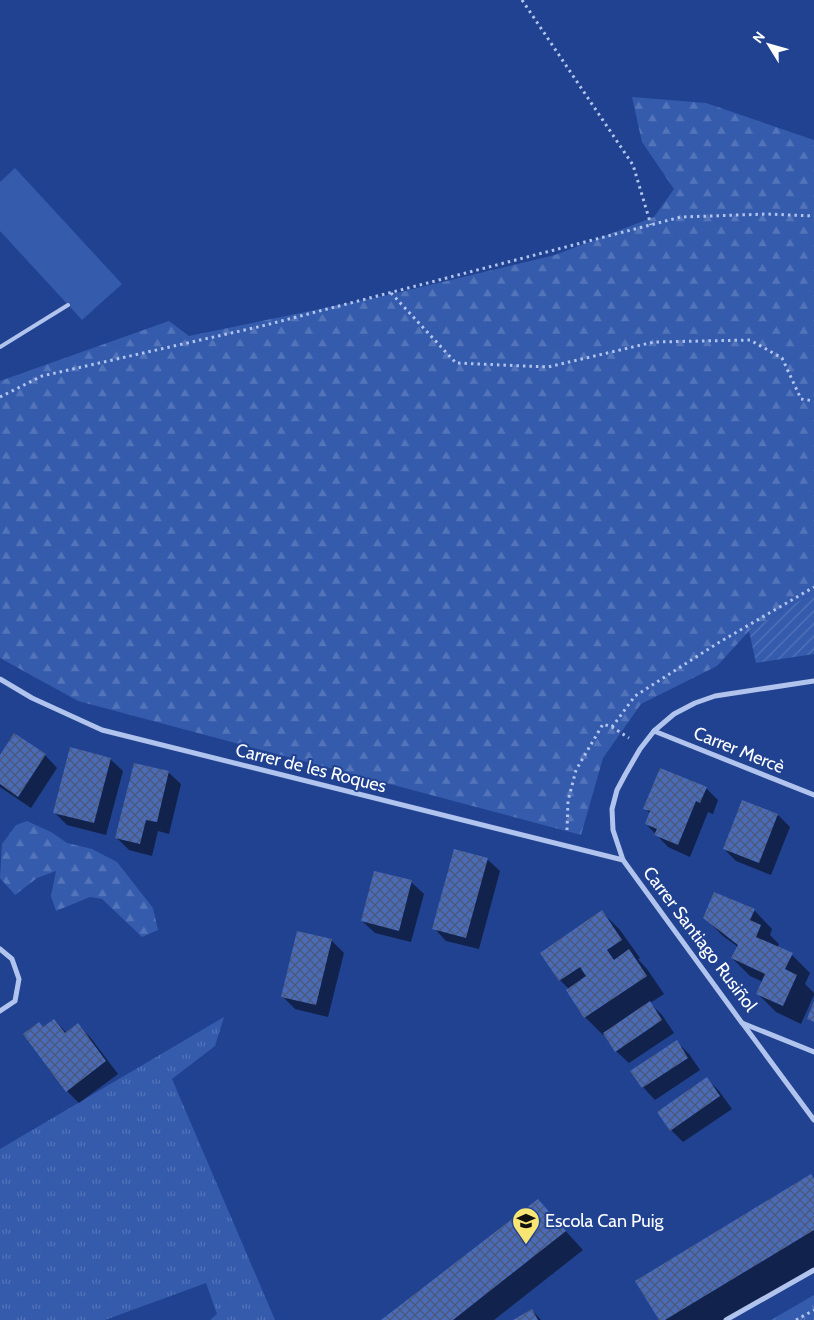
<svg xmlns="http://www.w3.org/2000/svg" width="814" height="1320" viewBox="0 0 814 1320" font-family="Cabin,sans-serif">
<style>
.grass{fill:url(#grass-tufts)}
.forest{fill:url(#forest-firs)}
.garden{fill:url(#garden-furrows)}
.pitch{fill:#355bad}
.shadow{fill:#0007}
.building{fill:url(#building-cross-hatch)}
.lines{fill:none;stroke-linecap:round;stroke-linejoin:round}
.path{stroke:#b1c4ed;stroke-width:3;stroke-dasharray:2.5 4;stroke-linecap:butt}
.service{stroke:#b1c4ed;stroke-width:4}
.minor{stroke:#b1c4ed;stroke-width:5}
.labels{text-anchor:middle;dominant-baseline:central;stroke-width:4;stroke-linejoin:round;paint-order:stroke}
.street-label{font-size:18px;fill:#fff;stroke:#214290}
.poi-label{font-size:18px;fill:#fff;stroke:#214290;text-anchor:start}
</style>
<defs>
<pattern id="grass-tufts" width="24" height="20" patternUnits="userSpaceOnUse" patternTransform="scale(1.25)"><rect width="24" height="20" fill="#355bad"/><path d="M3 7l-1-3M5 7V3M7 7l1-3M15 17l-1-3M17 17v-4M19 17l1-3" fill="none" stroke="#5374b9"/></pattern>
<pattern id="forest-firs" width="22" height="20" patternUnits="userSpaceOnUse" patternTransform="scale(1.25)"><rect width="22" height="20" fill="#355bad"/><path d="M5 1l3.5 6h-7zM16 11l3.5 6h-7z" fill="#5374b9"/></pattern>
<pattern id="garden-furrows" width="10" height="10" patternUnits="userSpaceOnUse" patternTransform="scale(1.25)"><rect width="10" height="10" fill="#355bad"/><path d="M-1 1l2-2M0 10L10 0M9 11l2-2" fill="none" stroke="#5374b9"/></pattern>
<pattern id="building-cross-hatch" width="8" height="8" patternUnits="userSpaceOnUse" patternTransform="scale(1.25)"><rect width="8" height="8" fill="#4a6bb7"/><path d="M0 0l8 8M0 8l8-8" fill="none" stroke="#4b5877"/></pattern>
</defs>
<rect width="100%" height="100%" fill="#214290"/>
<g class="grass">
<polygon points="224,1017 215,1046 172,1079 275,1320 210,1320 217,1314 206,1283 105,1320 0,1320 0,1149"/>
<polygon points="814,1295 814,1320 771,1320"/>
</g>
<g class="forest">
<polygon points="632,97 706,103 814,140 814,592 749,631 717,666 641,704 603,758 581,835 78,701 0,658 0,381 169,321 189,336 388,295 555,255 654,217 674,189 642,142"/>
<polygon points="27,821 51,832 67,843 92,849 117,862 153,908 158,930 142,937 102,899 90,897 56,911 51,896 56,871 37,878 15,895 0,878 2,844 16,825"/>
</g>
<polygon class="garden" points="814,592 814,654 756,663 749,631"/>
<polygon class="pitch" points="15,168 122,284 82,320 0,231 0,182"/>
<g class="shadow">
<polygon points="45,755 57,768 31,808 0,787 0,758"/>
<polygon points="110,759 123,771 106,835 67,825 54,812"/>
<polygon points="168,772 181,784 169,834 158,831 152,856 129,850 117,838"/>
<polygon points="706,788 718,800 713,814 708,812 690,857 668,847 646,824 650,814 645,808"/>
<polygon points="778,815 790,827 771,875 736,861 724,849"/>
<polygon points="487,859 500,871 479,949 446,941 434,928"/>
<polygon points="411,882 424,894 411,942 375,933 362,921"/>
<polygon points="715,893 754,910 772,929 770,935 779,944 777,948 792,955 810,973 805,984 814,993 814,995 801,1024 776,1012 758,994 763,982 750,976 732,958 738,947 723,936 705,918"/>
<polygon points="602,912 620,930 640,958 638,959 647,969 664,994 650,1003 662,1015 674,1033 629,1063 616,1051 605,1034 603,1035 585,1017 569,989 560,980"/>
<polygon points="331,940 344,953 328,1017 295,1009 283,997"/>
<polygon points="54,1020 67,1033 78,1025 90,1037 118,1074 79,1103 67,1091 43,1028"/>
<polygon points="677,1042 689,1054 700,1070 655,1100 643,1087"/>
<polygon points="707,1079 719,1091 732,1109 683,1142 671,1130"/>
<polygon points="814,1179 814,1267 726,1320 660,1320"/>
<polygon points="538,1201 583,1250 494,1320 383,1320"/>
<polygon points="532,1310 541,1320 515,1320"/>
</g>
<g class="building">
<polygon points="14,733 46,754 18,797 0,784 0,755"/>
<polygon points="70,747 111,758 94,823 53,813"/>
<polygon points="134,763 169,771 157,822 146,820 140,844 115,838"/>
<polygon points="660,768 707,787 700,803 696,801 678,845 654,835 657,829 645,824 650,811 643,809"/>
<polygon points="742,800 778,814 759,863 723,849"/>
<polygon points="454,849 488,858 466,938 432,929"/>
<polygon points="374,871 412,880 399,931 361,921"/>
<polygon points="714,892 755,909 750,920 761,925 756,937 793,953 785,969 797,975 783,1006 756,994 765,974 731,958 738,945 703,918"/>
<polygon points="602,910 622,940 607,950 614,960 629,949 647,976 584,1018 566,990 586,976 580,967 559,981 540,953"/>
<polygon points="297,931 332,939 316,1005 281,997"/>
<polygon points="650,1001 662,1020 615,1052 603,1033"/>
<polygon points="814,1001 814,1022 807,1019"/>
<polygon points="54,1019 65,1033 78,1023 106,1061 66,1092 23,1034 39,1022 43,1027"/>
<polygon points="677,1040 688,1058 642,1088 630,1071"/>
<polygon points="707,1077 720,1096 670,1131 657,1112"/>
<polygon points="811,1174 814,1179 814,1230 665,1320 659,1320 635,1281"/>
<polygon points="538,1199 566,1231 453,1320 381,1320"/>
<polygon points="532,1309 538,1320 513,1320"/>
</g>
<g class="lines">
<g class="path">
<polyline points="522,0 633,165 651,225"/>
<polyline points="391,293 456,363 548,367 654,342 750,340 782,358 801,399 814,401"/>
<polyline points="0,397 42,376 262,326 681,217 767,214 814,216"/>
<polyline points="612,727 635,696 718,643 814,587"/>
<polyline points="567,830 568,801 576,770 603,724 612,727 629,738"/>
<polyline points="796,1320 814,1310"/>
</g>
<polyline class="service" points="0,347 68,305"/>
<g class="minor">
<polyline points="0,679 32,698 102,730 623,860"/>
<polyline points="814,681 715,696 695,703 674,714 654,731 640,749 625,775 617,790 612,809 613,830 623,860 742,1023 814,1052"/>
<polyline points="654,731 814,795"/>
<polyline points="0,949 12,959 19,979 15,1001 0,1011"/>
<polyline points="743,1024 814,1120"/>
<polyline points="726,1320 814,1270"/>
</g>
</g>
<defs>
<g id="school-pin" transform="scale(1.4375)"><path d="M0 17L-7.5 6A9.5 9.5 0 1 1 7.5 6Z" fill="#f9e573" stroke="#214290"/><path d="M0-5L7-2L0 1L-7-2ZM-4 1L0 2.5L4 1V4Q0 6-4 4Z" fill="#111"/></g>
</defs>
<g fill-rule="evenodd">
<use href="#school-pin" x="526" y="1221"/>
</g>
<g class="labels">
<g class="street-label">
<text transform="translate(739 750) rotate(22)">Carrer Mercè</text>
<text transform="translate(311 768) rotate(14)">Carrer de les Roques</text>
<text transform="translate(700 939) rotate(53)">Carrer Santiago Rusiñol</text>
</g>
<g class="poi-label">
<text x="545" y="1221">Escola Can Puig</text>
</g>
</g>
<g transform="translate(769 45) rotate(307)" stroke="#214290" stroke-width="4" paint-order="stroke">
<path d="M0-4L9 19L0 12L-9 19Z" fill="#ffffff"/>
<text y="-8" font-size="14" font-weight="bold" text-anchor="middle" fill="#ffffff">N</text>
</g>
</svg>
